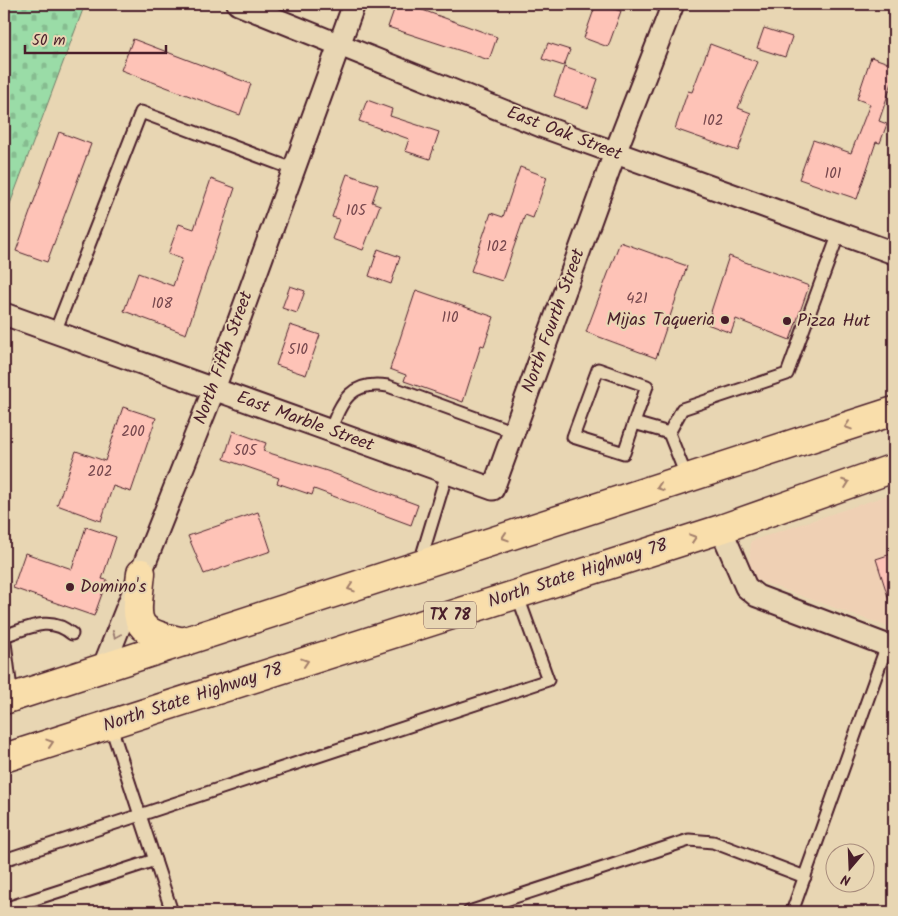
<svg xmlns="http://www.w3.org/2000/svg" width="898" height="916" viewBox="0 0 898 916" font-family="Kalam,sans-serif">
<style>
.built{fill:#efd0b4}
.cemetery{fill:url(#cemetery-stones);stroke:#727e69}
.building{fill:#fec3b7;stroke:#4a1f2b}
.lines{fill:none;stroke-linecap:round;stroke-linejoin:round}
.lane-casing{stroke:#4a1f2b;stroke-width:15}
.street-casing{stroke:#4a1f2b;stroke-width:25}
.primary-casing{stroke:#4a1f2b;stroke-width:31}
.lane{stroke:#e8d6b3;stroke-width:11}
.street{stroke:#e8d6b3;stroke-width:21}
.primary{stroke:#f9deab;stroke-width:28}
.oneway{stroke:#a27e6b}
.oneway2{stroke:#997a6f}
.poi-dot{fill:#4a1f2b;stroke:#e8d6b3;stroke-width:2}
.labels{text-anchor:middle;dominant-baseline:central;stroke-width:4;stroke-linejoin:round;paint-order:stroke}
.number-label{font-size:15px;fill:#77484e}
.shield{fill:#e8d6b3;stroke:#795654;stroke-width:1}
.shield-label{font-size:16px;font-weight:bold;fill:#4a1f2b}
.street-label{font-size:18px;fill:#4a1f2b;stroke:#e8d6b3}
.poi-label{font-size:18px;fill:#4a1f2b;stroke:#e8d6b3;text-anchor:start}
</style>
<defs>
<pattern id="cemetery-stones" width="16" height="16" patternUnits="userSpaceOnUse" patternTransform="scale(1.25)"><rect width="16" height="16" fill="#9adca7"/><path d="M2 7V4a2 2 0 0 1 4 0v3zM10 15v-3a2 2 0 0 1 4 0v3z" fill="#86bc90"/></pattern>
</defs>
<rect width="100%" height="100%" fill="#e8d6b3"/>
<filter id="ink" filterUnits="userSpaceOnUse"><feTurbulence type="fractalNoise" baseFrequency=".02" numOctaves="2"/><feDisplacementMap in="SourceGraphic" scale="10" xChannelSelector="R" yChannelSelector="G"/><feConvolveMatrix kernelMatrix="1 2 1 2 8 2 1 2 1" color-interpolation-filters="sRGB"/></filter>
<g filter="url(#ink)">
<polygon class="built" points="894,493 894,629 748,577 751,541"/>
<polygon class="cemetery" points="4,4 85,4 4,220"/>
<g class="building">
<polygon points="396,4 406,4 497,37 489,60 388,27"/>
<polygon points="596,4 621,11 608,47 584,38"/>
<polygon points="764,28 792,37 785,57 757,48"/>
<polygon points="133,39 251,84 240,115 121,70"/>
<polygon points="548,43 570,50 564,66 542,59"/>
<polygon points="710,44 758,62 738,108 751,113 738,151 675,129 688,91 692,92"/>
<polygon points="871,57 894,65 894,77 879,121 887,124 880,143 876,142 857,199 799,179 813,140 851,153 870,104 857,99"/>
<polygon points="564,67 598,79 588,108 554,96"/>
<polygon points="367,100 392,109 390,116 439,132 430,159 405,151 409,139 359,121"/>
<polygon points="59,132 91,144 47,262 16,251"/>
<polygon points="520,167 547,177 533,218 525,215 502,281 471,271 491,213 503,217"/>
<polygon points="347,174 378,185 372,202 380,205 363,250 332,239 339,219 332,217"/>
<polygon points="211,179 235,188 186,334 124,311 138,273 173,286 182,259 168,254 179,224 194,229"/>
<polygon points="620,242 687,266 656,358 586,332"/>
<polygon points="378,249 400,257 391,284 369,276"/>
<polygon points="729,256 809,286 790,340 736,319 731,333 707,324"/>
<polygon points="290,286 305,291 297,313 282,308"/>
<polygon points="416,290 494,317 484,346 481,345 463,402 404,381 406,375 390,369"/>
<polygon points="290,325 320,335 306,375 276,365"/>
<polygon points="123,407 156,418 131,492 113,486 101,521 57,505 76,451 105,461"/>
<polygon points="233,431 266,443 263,451 327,471 418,505 411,525 314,489 312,495 277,483 279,478 224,459"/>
<polygon points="258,512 271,551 204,574 188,536"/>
<polygon points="86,527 116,537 102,579 107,580 94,616 13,588 25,553 72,569"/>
<polygon points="894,553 894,605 891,606 876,559"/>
</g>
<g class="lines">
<g class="lane-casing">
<g id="lane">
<polyline points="55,332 141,112 293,169"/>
<polyline points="634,423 624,453 573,437 598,369 647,386 634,423 669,433"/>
<path d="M 330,431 C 342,400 351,380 388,386 L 514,432"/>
<polyline points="669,433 682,409 787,374 839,233"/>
<polyline points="669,433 687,478"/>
<polyline points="420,562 447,473"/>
<polyline points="4,635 12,697"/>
<path d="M 4,636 C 28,628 50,615 72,634"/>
<polyline points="110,724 172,912"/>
<polyline points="4,860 548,680 517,594"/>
<polyline points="4,909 155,860"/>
<polyline points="469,912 689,840 713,842 805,877"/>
<polyline points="792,912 887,645"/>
</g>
</g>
<g class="street-casing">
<g id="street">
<polyline points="238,4 541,126 894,253"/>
<polyline points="4,314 493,489 615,153 673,4"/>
<polyline points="721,529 746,587 757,596 894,648"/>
<polyline points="103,668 214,389 354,4"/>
</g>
</g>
<g class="primary-casing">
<g id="primary">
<path d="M 141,573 C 136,623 130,631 184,642"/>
<polyline points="4,700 894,411"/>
<polyline points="4,758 721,529 894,468"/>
</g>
</g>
<use href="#lane" class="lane"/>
<use href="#street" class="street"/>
<use href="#primary" class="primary"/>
</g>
<defs><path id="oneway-chevron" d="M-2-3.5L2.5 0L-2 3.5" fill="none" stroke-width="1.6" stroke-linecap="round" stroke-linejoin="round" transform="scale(1.25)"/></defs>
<g class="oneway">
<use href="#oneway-chevron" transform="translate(848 426) rotate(162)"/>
<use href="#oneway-chevron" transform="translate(846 483) rotate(-20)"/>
<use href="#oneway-chevron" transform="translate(660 487) rotate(162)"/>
<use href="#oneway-chevron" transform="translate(505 537) rotate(162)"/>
<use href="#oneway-chevron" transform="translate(693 538) rotate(-18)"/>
<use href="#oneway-chevron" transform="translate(351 588) rotate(162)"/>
<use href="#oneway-chevron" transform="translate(305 662) rotate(-18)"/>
<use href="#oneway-chevron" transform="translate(50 743) rotate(-18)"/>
</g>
<use class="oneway2" href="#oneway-chevron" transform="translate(116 635) rotate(112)"/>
</g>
<g class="poi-dot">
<circle cx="725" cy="320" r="5"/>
<circle cx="787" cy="321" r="5"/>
<circle cx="70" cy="587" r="5"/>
</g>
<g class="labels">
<g class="number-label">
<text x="713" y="121">102</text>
<text x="833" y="174">101</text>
<text x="356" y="211">105</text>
<text x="497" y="247">102</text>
<text x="637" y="299">421</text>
<text x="162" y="304">108</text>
<text x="450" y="318">110</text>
<text x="298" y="350">510</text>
<text x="133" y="432">200</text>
<text x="245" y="451">505</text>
<text x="100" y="472">202</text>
</g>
<rect class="shield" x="424" y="601.5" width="52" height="27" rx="4"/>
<g class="shield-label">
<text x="450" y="615">TX 78</text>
</g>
<g class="street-label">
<text transform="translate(564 134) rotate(21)">East Oak Street</text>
<text transform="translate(554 321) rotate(-70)">North Fourth Street</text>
<text transform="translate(224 358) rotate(-70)">North Fifth Street</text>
<text transform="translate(305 422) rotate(20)">East Marble Street</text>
<text transform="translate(578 574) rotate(-18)">North State Highway 78</text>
<text transform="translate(193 698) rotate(-18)">North State Highway 78</text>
</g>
<g class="poi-label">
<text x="715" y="320" text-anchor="end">Mijas Taqueria</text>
<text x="797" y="321">Pizza Hut</text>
<text x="80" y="587">Domino's</text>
</g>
</g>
<rect width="898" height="916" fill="none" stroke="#e8d6b3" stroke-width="20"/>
<rect x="10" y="10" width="878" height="896" fill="none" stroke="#4a1f2b" stroke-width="2" filter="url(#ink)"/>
<g transform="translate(850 868) rotate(199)"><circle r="24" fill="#e8d6b3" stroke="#a98d7d"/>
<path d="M0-4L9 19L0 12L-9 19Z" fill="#4a1f2b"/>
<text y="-8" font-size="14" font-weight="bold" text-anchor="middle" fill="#4a1f2b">N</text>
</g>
<path d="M25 45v8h141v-8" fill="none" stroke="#4a1f2b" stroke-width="2.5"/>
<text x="32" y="45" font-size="15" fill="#4a1f2b" stroke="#e8d6b3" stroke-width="4" paint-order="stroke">50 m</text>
</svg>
